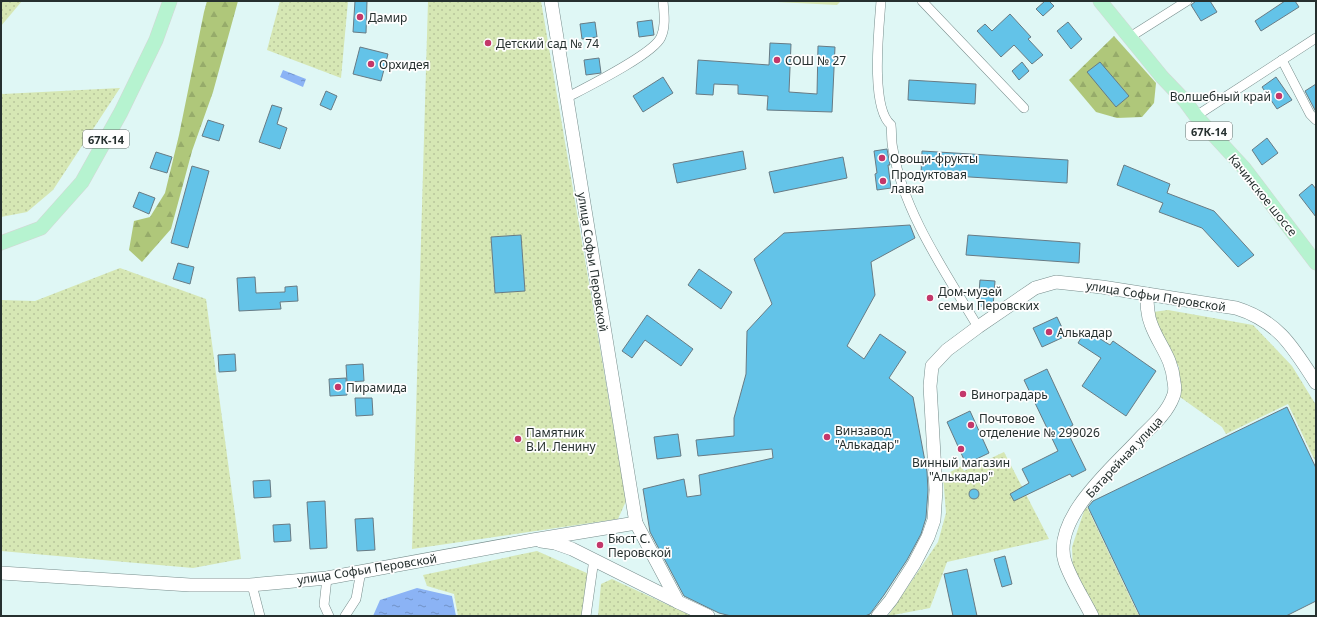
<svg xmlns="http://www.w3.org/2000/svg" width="1317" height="617" viewBox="0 0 1317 617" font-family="'Noto Sans',sans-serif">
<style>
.green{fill:url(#green-dots)}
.forest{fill:url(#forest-firs)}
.pitch{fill:#d6e7b4}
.water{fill:url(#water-ripples)}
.building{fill:#63c3e8;stroke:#687b84}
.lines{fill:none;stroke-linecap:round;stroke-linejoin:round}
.street-casing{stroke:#778d8c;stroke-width:10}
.secondary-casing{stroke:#778d8c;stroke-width:14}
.primary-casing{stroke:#d4d6d5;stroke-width:15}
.street{stroke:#fff;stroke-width:9}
.secondary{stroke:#fff;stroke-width:13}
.primary{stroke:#b6f3d0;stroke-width:14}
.poi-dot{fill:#c3376a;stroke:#fefefe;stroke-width:1.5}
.labels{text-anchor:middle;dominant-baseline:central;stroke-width:3.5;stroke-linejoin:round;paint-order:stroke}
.shield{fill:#fefefe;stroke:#676e6d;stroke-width:1}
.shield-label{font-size:11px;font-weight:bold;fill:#26302f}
.poi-label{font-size:12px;fill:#26302f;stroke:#fefefe;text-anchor:start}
.street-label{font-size:12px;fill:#26302f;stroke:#fefefe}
</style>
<defs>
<pattern id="green-dots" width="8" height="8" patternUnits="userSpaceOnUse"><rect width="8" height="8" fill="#d6e7b4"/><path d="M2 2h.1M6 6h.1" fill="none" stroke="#b8c69b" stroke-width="1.8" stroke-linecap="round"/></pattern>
<pattern id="forest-firs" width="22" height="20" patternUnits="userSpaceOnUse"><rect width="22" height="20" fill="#afc77a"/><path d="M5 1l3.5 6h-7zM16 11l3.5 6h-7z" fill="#96ab6a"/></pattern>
<pattern id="water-ripples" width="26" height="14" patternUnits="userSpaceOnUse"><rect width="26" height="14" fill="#8bb3f5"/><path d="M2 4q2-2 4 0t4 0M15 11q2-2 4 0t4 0" fill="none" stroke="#7192c7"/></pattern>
</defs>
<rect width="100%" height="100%" fill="#dff7f5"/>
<g class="green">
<polygon points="1,1 22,1 1,26"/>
<polygon points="280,1 348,1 341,78 267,50"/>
<polygon points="428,1 541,1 626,501 618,519 412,549"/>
<polygon points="120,88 53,190 27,212 1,217 1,93 3,94"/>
<polygon points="120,268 206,299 241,559 193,568 1,551 1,300 35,301"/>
<polygon points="1168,310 1253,325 1292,366 1316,405 1316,463 1288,404 1226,434 1222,427 1180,397 1179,367 1160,332 1153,312"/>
<polygon points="1004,452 1049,539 947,562 930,608 888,616 938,542 946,513 943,476 961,466 964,471"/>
<polygon points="1086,505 1139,616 1096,616 1073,573 1072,547"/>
<polygon points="537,551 589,574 584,616 458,616 454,594 427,586 423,575"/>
<polygon points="612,579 692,616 598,616 601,584"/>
</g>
<g class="forest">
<polygon points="207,1 238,1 213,92 192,151 171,229 142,262 129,250 134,221 150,217 165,193 179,135 204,12"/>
<polygon points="1114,36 1156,83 1154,103 1142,117 1117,118 1096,112 1069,80"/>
</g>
<polygon class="pitch" points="757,1 841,1 837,5"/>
<g class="water">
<polygon points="283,70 306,79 303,87 280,77"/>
<polygon points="417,588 452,596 456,616 373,616 380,600"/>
</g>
<g class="building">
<polygon points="355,1 367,1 366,33 353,32"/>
<polygon points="1045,1 1049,1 1054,6 1043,16 1036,9"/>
<polygon points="1196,1 1210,1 1217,12 1201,21 1191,5"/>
<polygon points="1285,1 1295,1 1299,7 1261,31 1255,21"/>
<polygon points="1010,14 1031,37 1028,39 1043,55 1032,64 1014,45 1001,57 977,31 985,24 992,31"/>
<polygon points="652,20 654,35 639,37 637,22"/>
<polygon points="595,22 597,37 582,39 580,24"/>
<polygon points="1068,22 1082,39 1071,49 1057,31"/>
<polygon points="770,43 791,44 789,92 817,94 818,46 835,47 832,112 767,110 768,96 738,94 738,85 714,84 713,95 696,94 698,60 769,65"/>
<polygon points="360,47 388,54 381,81 353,74"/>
<polygon points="599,58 601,73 586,75 584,60"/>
<polygon points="1022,62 1029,71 1019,80 1012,71"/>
<polygon points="1100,62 1129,96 1116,107 1087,72"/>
<polygon points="663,77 673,93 643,112 633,96"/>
<polygon points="1276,77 1292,100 1277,109 1262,87"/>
<polygon points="909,80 976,84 975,104 908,100"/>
<polygon points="1316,84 1316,112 1305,91"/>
<polygon points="326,91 337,96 331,110 320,105"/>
<polygon points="272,105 282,108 277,124 287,128 280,149 259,142"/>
<polygon points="208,120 224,125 219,141 202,136"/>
<polygon points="1267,138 1278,153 1262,165 1252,150"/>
<polygon points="887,149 890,165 888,165 891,188 877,190 875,174 877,173 874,151"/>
<polygon points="743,151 746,169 677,183 673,164"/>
<polygon points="922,151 1068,160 1067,183 921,174"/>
<polygon points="156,152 172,157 167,173 150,168"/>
<polygon points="843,157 847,178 774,193 769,172"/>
<polygon points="1124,165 1170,184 1167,193 1214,211 1254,255 1238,267 1202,228 1159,212 1163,203 1117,185"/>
<polygon points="192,166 209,171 188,248 171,243"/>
<polygon points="1312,184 1316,189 1316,217 1299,195"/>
<polygon points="139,192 155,198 149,214 133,207"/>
<polygon points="910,225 915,238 871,262 875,295 847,346 864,359 880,334 906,352 889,378 913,397 927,472 928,490 926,518 921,534 907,560 884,595 870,614 865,616 731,616 719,613 684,596 650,532 643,489 684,479 687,497 701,495 699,475 773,458 772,449 698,456 696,440 734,436 734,418 746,374 747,331 772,304 754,259 784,233"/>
<polygon points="521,235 525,291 495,293 491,237"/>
<polygon points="968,235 1080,243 1079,263 966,255"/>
<polygon points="178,263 194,267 190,284 173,279"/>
<polygon points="699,269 732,292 721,309 688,285"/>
<polygon points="255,277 256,293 285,292 285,287 297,286 298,301 280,302 281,309 239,311 237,278"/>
<polygon points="980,280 995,281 993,307 978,306"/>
<polygon points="647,315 693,349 681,366 645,340 632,358 622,351"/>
<polygon points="1057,317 1066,336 1042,347 1033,328"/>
<polygon points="1086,330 1110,345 1113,341 1156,371 1126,416 1082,386 1101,358 1078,343"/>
<polygon points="235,354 236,371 219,372 218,355"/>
<polygon points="363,364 364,381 347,382 346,365"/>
<polygon points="1047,369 1073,425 1066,429 1086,470 1072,477 1070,474 1014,501 1010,494 1029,483 1022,469 1058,451 1024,380"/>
<polygon points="346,378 347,395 330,396 329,379"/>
<polygon points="355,398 372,398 373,415 356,416"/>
<polygon points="1287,407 1316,468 1316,601 1286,616 1140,616 1088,507 1093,501"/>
<polygon points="970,411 989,453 966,464 947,422"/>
<polygon points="678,434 681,456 657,459 654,437"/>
<polygon points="270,480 271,497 254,498 253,481"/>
<circle cx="974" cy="494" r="5"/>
<polygon points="325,501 327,548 310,549 307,502"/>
<polygon points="373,518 375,550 357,551 355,519"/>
<polygon points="290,524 291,541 274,542 273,525"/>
<polygon points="1005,556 1012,584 1002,587 994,559"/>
<polygon points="967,569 977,616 953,616 944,574"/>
</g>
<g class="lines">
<g class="street-casing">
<g id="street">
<path d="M 881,1 C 879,28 870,108 891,125 C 892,133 891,142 893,149 C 903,212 946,273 978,327"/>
<polyline points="922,1 1024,108"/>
<polyline points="1130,37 1187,1"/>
<polyline points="1282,60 1310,114 1316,120"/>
<path d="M 566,98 C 585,88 654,54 661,37 C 666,26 664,13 663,1"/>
<polyline points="1196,116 1316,38"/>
<polyline points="327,578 324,605 329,616"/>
<polyline points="252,585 260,616"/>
<polyline points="345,616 356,599 361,571"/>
<polyline points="586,616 594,559"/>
</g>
</g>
<g class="secondary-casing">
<g id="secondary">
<polyline points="551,1 636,523 678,602 708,616"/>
<polyline points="541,541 555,543 572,549 678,602"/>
<polyline points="1,573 190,585 250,585 327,578 533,540 636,523"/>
<path d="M 878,616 L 891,600 L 914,564 L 928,537 L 934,520 L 936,490 L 930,386 L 932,366 L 947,350 L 978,327 L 1035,288 L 1056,282 L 1102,287 L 1236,308 C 1278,321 1293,347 1316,383"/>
<path d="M 1092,616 C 1083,598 1071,580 1065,562 C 1051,518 1115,466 1141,437 C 1153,425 1167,413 1173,397 C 1175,393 1175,387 1174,382 C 1172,357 1159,346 1151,324 C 1147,314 1147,304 1147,294"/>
</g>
</g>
<g class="primary-casing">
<g id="primary">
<polyline points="1100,1 1162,77 1185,101 1196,116 1244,168 1316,263"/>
<polyline points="1,243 41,228 82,182 121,112 156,40 170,1"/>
</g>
</g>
<use href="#street" class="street"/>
<use href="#secondary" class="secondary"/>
<use href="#primary" class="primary"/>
</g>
<g class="poi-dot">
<circle cx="360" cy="17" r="4"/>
<circle cx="488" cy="43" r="4"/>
<circle cx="777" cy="60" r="4"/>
<circle cx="371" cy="64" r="4"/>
<circle cx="1279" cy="96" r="4"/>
<circle cx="882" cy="158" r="4"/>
<circle cx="883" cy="181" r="4"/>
<circle cx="930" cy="298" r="4"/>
<circle cx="1049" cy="332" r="4"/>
<circle cx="338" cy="387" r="4"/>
<circle cx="963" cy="394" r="4"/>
<circle cx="971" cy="425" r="4"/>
<circle cx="827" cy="437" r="4"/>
<circle cx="518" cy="439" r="4"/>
<circle cx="961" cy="449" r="4"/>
<circle cx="600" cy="545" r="4"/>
</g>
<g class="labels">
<g class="shield">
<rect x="1186" y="122" width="46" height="18" rx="3"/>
<rect x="83" y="130" width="46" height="18" rx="3"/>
</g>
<g class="shield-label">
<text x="1209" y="131">67К-14</text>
<text x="106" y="139">67К-14</text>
</g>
<g class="poi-label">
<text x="368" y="17">Дамир</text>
<text x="496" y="43">Детский сад № 74</text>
<text x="785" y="60">СОШ № 27</text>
<text x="379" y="64">Орхидея</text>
<text x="1271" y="96" text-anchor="end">Волшебный край</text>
<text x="890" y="158">Овощи-фрукты</text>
<text x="891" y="174">Продуктовая<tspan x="891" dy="14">лавка</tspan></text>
<text x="938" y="291">Дом-музей<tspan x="938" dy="14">семьи Перовских</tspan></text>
<text x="1057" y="332">Алькадар</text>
<text x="346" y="387">Пирамида</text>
<text x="971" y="394">Виноградарь</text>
<text x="979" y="418">Почтовое<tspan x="979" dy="14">отделение № 299026</tspan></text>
<text x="835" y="430">Винзавод<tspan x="835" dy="14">"Алькадар"</tspan></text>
<text x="526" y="432">Памятник<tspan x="526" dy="14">В.И. Ленину</tspan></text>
<text x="961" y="462" text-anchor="middle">Винный магазин<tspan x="961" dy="14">"Алькадар"</tspan></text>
<text x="608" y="538">Бюст С.<tspan x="608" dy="14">Перовской</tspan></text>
</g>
<g class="street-label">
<text transform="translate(1263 195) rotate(51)">Качинское шоссе</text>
<text transform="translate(593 262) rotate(81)">улица Софьи Перовской</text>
<text transform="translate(1156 296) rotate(9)">улица Софьи Перовской</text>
<text transform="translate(1124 457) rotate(-47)">Батарейная улица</text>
<text transform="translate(367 569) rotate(-9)">улица Софьи Перовской</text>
</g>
</g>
<rect width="1317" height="617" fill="none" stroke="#26302f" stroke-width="4"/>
</svg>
